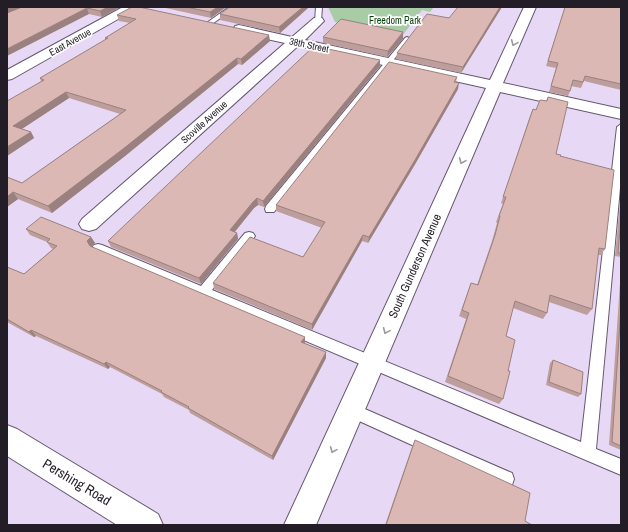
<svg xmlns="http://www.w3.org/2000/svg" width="628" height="532" viewBox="0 0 628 532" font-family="'Archivo Narrow',sans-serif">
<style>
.green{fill:#a8cca5}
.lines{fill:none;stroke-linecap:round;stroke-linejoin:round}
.service-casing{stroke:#655870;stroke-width:2}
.minor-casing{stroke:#655870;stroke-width:2}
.secondary-casing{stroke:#655870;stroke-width:2}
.service{fill:#fff;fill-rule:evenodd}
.minor{fill:#fff;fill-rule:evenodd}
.secondary{fill:#fff;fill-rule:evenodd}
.wall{fill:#bd9e9c}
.shaded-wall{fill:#9a817f}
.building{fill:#dcb8b5;stroke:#9a817f}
.oneway{stroke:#9c999e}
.labels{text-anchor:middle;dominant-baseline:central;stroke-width:3.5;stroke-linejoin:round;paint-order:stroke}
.far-park-label{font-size:10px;fill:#053d05;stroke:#fff}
.far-street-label{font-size:10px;fill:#231d27;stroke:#fff}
.street-label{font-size:12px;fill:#231d27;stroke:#fff}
.near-street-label{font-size:14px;fill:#231d27;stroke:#fff}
</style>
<rect width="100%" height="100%" fill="#e7d8f5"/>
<polygon class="green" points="328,7 434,7 430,12 422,10 402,36 335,22"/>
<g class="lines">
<g class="service-casing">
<g id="service">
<polygon points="229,7 236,7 212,24 208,24 208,22"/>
<polygon points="316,7 322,7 321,21 318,23 315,21"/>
<polygon points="407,37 409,38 409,40 274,212 266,212 265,209 266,206 405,38"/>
<polygon points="621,124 621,177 596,449 621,459 621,475 94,251 92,248 94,245 98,244 102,245 201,286 245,233 249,232 253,233 255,236 253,239 212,290 581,442 617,127"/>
<polygon points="351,403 512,473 514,479 512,485 506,487 500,485 346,415 343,410 346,405"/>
</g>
</g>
<g class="minor-casing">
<g id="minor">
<polygon points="123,7 138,7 136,9 12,79 7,80 7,70"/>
<polygon points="524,7 536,7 503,83 621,109 621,119 500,92 316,525 284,525 486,88 298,46 96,229 89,231 82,229 79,224 82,219 285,43 235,32 233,29 235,26 239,25 292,37 314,18 322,18 324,21 305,40 490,80"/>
</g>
</g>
<g class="secondary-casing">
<polygon id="secondary" points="7,425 17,429 158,514 163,525 117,525 7,456"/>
</g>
<use href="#service" class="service"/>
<use href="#minor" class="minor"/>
<use href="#secondary" class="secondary"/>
</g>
<g class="wall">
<polygon points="7,7 120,7 102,17 89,14"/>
<polygon points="161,7 226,7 211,18"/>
<polygon points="502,7 461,73 396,59 397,53 449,18"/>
<polygon points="565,7 621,7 621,90 584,81 581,88 571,86 570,91 568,96 549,92 556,68 546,66"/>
<polygon points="308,8 280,33 220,20 220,14"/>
<polygon points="117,15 270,41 242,65 238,64 125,156 52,213 18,199 7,207 7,177 22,183 120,114 69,98 22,129 31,132 34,138 7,156 41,81 40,78 106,40 105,38 130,23 119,21"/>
<polygon points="323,37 403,39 387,57 323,43"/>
<polygon points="380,66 264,207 258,205 254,208 235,232 237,233 238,239 201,284 111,247 108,241"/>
<polygon points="457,77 456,82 458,89 414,166 368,243 362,241 312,330 214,289 213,283 303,257 322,228 276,211 276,205"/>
<polygon points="548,97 556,154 560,156 605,249 601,255 598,255 592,309 587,315 549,302 547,313 543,319 513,308 506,336 508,371 503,399 499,404 445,382 466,319 459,316 471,283 477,285 492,241 497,223 496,222 503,204 501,203 530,116 533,109 536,110 540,100 546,101"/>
<polygon points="621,193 621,257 615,256"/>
<polygon points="26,229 91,237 95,243 91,247 305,342 304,343 326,352 326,358 273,460 190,413 189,410 164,397 162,394 110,367 108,369 36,336 34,337 7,322 7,267 24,274 53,249 51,248 47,242 30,235"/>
<polygon points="621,268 621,450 609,445"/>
<polygon points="553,360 581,394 578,397 546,385 550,363"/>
<polygon points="415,440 525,521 532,525 385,525 412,447"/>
</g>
<g class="shaded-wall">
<polygon points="7,7 22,7 7,14"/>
<polygon points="108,7 120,7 102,17 100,11"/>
<polygon points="218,7 226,7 211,18 210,12"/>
<polygon points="303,7 308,7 308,8 280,33 279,27"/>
<polygon points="500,7 502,7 461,73 463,67"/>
<polygon points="87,8 89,14 7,56 7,49"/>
<polygon points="403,32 403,39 387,57 388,51"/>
<polygon points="269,35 270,41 242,65 241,59"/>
<polygon points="237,58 238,64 125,156 52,213 48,206"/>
<polygon points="380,60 380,66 264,207 263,201"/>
<polygon points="459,83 458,89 414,166 368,243 369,237"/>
<polygon points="66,92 69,98 17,132 13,126"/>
<polygon points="31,132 34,138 7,156 7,147"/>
<polygon points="13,192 18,199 7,207 7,197"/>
<polygon points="257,198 258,205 254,208 231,236 230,230 253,202"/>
<polygon points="237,233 238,239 201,284 199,278"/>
<polygon points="363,235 362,241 312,330 312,324"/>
<polygon points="91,237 95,243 91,247 87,241"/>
<polygon points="31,330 36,336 34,337 29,332"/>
<polygon points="305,337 305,342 302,347 301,342"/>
<polygon points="326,352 326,358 273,460 272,456"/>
<polygon points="106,362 110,367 108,369 104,364"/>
</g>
<g class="building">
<polygon points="22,7 108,7 100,11 87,8 7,49 7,13"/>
<polygon points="132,7 139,7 269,35 241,59 237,58 123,149 48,206 13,192 7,197 7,177 22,183 126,110 66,92 13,126 31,132 7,147 7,101 44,80 40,78 108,38 105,38 136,19 117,15"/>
<polygon points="186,7 218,7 210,12"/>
<polygon points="230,7 303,7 279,27 220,14"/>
<polygon points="458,7 500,7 463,67 397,53 427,14 449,18"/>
<polygon points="565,7 621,7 621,84 585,76 583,82 573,80 570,91 551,86 558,63 548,61"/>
<polygon points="341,19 403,32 388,51 323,37"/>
<polygon points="314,46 380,60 263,201 257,198 253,202 230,230 237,233 199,278 108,241 129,221"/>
<polygon points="389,62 457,77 454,82 459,83 415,160 369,237 363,235 312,324 213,283 250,237 303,257 325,222 276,205"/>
<polygon points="548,97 568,102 556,154 561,155 560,156 614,170 605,249 599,248 592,309 550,295 547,313 515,301 506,336 515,340 508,371 510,371 503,399 448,376 469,313 462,310 471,283 478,285 495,235 500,216 499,216 506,197 503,197 533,109 536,110 540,100 547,101"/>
<polygon points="41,217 91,237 87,241 90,246 305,337 301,342 326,352 272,456 188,408 189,407 161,392 162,391 106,362 104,364 31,330 29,332 7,319 7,267 24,274 57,246 47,242 50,239 26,229"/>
<polygon points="621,219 621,253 618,253"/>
<polygon points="621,309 621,446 612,442"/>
<polygon points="553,360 583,372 581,394 549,382"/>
<polygon points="415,440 530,493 525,521 532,525 386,525"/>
</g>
<defs><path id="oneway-chevron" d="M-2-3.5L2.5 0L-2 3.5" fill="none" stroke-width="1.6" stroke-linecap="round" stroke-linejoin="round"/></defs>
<g class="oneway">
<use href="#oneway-chevron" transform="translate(514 43) rotate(114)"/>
<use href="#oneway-chevron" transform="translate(462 161) rotate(114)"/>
<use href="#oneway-chevron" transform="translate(386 331) rotate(114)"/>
<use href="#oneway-chevron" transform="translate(333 450) rotate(114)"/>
</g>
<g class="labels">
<g class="far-park-label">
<text x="395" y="20">Freedom Park</text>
</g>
<g class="far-street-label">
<text transform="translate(70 42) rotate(-29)">East Avenue</text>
<text transform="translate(309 45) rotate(12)">38th Street</text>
<text transform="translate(204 122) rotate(-42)">Scoville Avenue</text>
</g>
<g class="street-label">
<text transform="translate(415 266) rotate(-66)">South Gunderson Avenue</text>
</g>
<g class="near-street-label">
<text transform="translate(77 482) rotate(31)">Pershing Road</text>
</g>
</g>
<rect width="628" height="532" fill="none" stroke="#231d27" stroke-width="16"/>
</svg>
